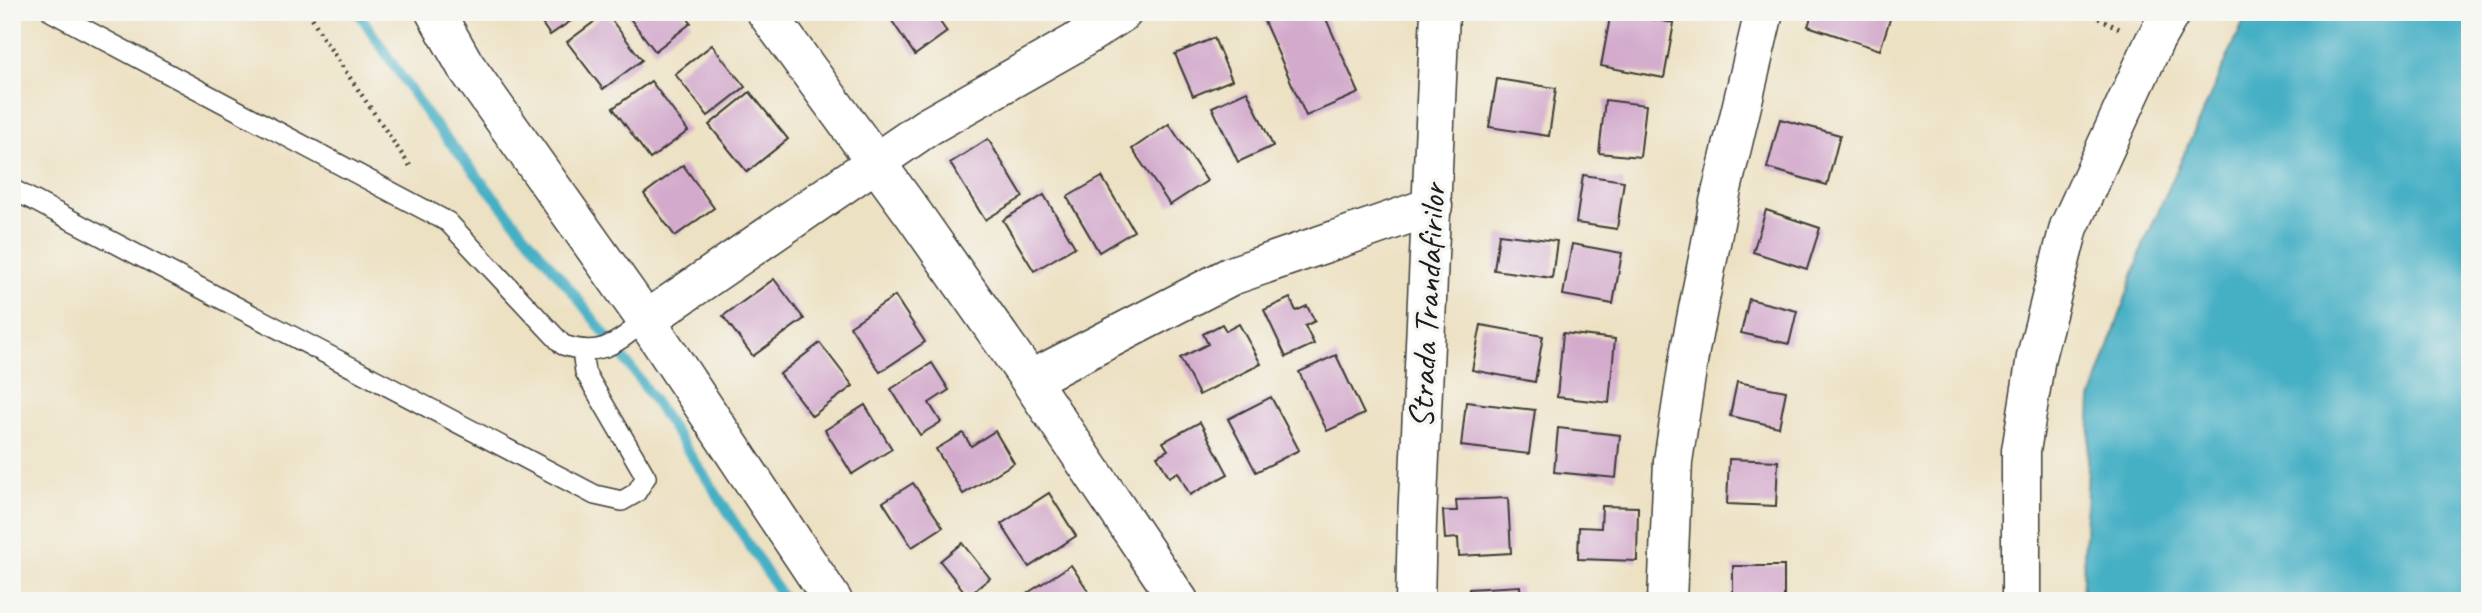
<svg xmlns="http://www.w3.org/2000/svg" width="2482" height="613" viewBox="0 0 2482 613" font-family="Caveat,sans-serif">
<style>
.water{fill:#45afc4;stroke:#306670;stroke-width:2}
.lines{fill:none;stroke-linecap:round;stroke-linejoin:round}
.stream{stroke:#45afc4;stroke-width:10}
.building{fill:#d3aacc}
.lane-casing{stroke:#3b3a35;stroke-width:22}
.street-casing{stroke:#3b3a35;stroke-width:41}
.secondary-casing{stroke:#3b3a35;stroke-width:41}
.path{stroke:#3b3a35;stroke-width:4.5;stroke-dasharray:2 5;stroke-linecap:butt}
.lane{stroke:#fff;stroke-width:19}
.street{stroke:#fff;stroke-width:38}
.secondary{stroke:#fff;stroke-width:38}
.labels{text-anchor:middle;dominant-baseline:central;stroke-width:7;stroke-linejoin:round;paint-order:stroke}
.street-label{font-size:35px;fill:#1c1c1c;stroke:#f6f6f2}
</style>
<rect width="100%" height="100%" fill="#f6f6f2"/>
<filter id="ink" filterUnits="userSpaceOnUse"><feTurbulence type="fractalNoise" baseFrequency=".0143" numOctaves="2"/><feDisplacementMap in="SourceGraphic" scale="14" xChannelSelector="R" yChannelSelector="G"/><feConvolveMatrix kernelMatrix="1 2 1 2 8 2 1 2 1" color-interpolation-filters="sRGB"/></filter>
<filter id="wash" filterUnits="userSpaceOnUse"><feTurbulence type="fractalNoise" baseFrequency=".00686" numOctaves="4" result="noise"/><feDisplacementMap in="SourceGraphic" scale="28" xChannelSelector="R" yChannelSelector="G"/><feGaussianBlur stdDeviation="1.57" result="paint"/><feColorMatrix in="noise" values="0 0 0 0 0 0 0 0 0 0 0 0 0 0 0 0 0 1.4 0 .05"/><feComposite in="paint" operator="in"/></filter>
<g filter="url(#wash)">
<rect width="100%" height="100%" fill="#ede1c3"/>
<polygon class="water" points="2248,12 2470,12 2470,601 2082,601 2091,400 2144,243"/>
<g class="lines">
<polyline class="stream" points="358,12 428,116 575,295 638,377 710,484 785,601"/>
</g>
<g id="blocks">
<g class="building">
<polygon points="534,12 584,12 550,35"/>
<polygon points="625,12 683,12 691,23 655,51"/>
<polygon points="886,12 933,12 947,32 915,55"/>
<polygon points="1278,12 1323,12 1359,93 1306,116 1263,19"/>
<polygon points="1611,12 1674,23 1664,78 1601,66"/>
<polygon points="1813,12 1889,12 1892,13 1880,50 1808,26"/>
<polygon points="606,13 642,60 603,89 567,42"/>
<polygon points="1214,38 1232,80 1193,96 1175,54"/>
<polygon points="712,45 745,87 708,116 675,74"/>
<polygon points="1497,79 1556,88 1549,136 1489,127"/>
<polygon points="651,81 688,131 650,159 613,108"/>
<polygon points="1247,91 1273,146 1238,162 1212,107"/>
<polygon points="750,92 788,139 747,172 709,125"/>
<polygon points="1605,100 1646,105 1640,157 1599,153"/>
<polygon points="1780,119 1840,135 1827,185 1767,168"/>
<polygon points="1169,124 1207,181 1170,205 1132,149"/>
<polygon points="988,139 1023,197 985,220 950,163"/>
<polygon points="683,165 714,208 675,236 644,194"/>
<polygon points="1583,175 1624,181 1617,229 1576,223"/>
<polygon points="1102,177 1134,231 1099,252 1067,197"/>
<polygon points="1044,195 1075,247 1034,271 1003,220"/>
<polygon points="1766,210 1820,228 1807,269 1753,252"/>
<polygon points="1499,234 1557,241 1552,278 1494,270"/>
<polygon points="1572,244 1622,253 1613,304 1563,295"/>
<polygon points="774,279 804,319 753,356 723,316"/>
<polygon points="895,296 925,342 880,372 850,326"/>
<polygon points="1290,298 1296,311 1307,306 1315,321 1305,326 1314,344 1286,357 1264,310"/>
<polygon points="1749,299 1797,311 1789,344 1741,333"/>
<polygon points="1222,324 1226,331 1239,324 1261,364 1199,395 1180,358 1208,344 1203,334"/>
<polygon points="1481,325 1543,336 1535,382 1472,370"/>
<polygon points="1563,333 1615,339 1609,403 1557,397"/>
<polygon points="820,343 853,386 812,416 780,374"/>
<polygon points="1336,355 1364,414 1327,431 1299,372"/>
<polygon points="932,363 949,390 929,403 941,422 920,435 891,389"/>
<polygon points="1737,382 1786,391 1779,427 1730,416"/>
<polygon points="1271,397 1299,450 1256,472 1228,419"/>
<polygon points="1466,402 1535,410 1529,454 1461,446"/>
<polygon points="865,405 892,449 852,474 825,430"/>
<polygon points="1200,422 1228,474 1190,495 1178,472 1169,477 1157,456 1168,450 1163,442"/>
<polygon points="1558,428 1620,435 1616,478 1554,472"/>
<polygon points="995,431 1014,463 963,494 936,449 963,433 971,446"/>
<polygon points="1729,459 1778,461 1776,506 1727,504"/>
<polygon points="913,483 943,527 912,547 883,502"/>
<polygon points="1049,493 1076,536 1029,567 1001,524"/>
<polygon points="1508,498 1511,553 1459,556 1458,538 1445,539 1443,511 1457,511 1456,500"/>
<polygon points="1602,506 1638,507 1637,561 1578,559 1579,527 1601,528"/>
<polygon points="962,543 990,578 968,596 940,561"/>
<polygon points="1071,565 1095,601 1031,601 1026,594"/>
<rect x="1733" y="566" width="51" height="35"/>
<polygon points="1520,586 1521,601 1470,601 1469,589"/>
<polygon points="1612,595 1612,601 1555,601 1555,598"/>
</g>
</g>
</g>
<g filter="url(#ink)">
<use href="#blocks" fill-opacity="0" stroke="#3b3a35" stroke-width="2"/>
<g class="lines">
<g class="lane-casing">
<g id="lane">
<path d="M 52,12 L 448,222 L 563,345 C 602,358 616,343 646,320"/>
<polyline points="12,189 595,495 622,501 636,493 646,477 585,372 582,351"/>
</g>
</g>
<g class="street-casing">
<g id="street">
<polyline points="435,12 465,65 646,320 833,601"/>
<polyline points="766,12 915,216 1030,380 1179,601"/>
<polyline points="646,320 927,127 1075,43 1123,12"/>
<polyline points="1030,380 1231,276 1433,206"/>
<polyline points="1415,601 1417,522 1440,12"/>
<polyline points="1667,601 1673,461 1690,350 1719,202 1764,12"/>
</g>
</g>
<g class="secondary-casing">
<polyline id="secondary" points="2021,601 2021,451 2036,357 2069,227 2154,42 2171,12"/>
</g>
<g class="path">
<polyline points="309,12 323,38 412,169"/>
<polyline points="2086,12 2120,29"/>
</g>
<use href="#lane" class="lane"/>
<use href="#street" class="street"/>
<use href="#secondary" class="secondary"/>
</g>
</g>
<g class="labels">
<g class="street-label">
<text transform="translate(1427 306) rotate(-87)">Strada Trandafirilor</text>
</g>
</g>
<rect width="2482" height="613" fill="none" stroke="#f6f6f2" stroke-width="42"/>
</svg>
